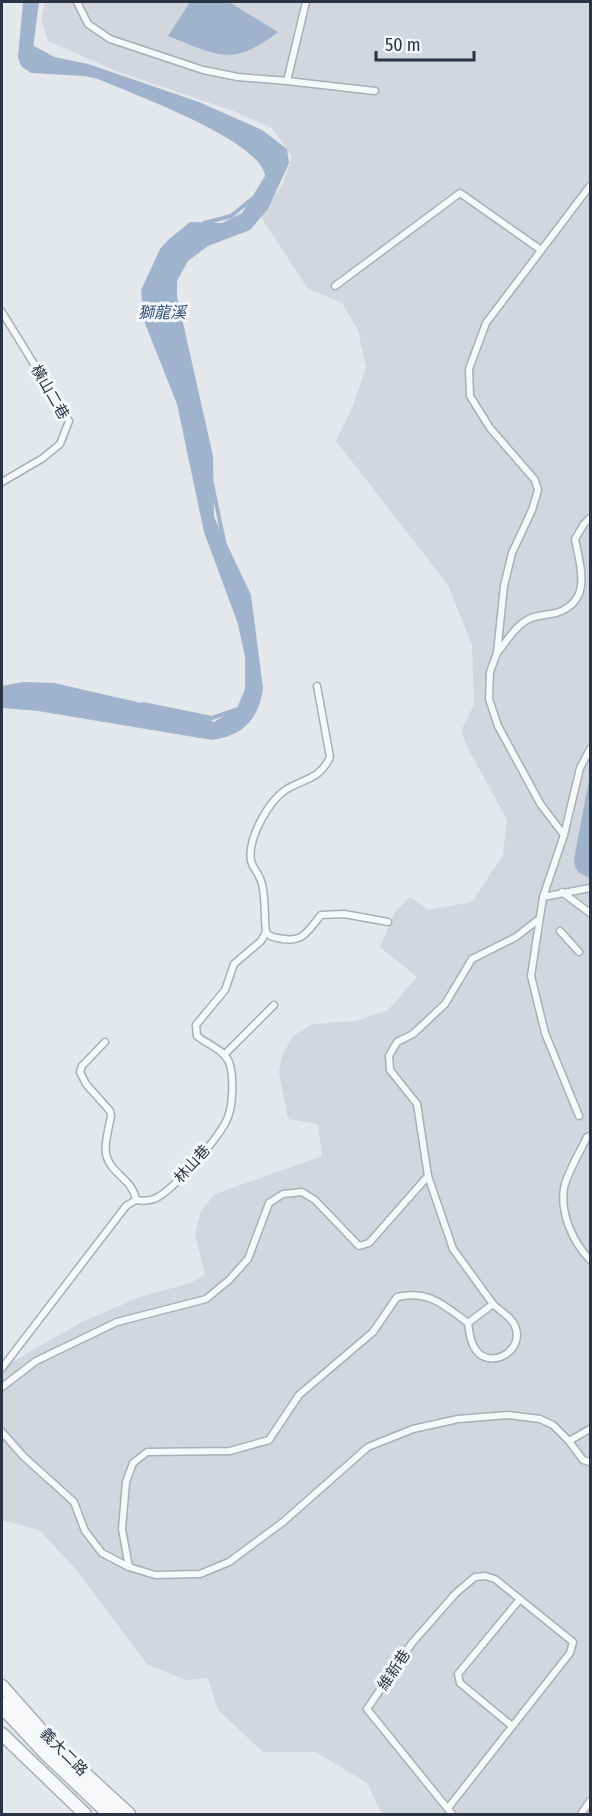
<svg xmlns="http://www.w3.org/2000/svg" width="592" height="1816" viewBox="0 0 592 1816" font-family="'Fira Sans Condensed','Noto Sans TC',sans-serif">
<style>
.built{fill:#d2d6de}
.water{fill:#9fb4cc}
.lines{fill:none;stroke-linecap:round;stroke-linejoin:round}
.stream{stroke:#9fb4cc;stroke-width:4}
.service-casing{stroke:#a9aeb7;stroke-width:9}
.minor-casing{stroke:#a9aeb7;stroke-width:15}
.tertiary-casing{stroke:#a9aeb7;stroke-width:18}
.service{stroke:#f7f8fa;stroke-width:6}
.minor{stroke:#f7f8fa;stroke-width:12}
.tertiary{stroke:#f7f8fa;stroke-width:15}
.labels{text-anchor:middle;dominant-baseline:central;stroke-width:6;stroke-linejoin:round;paint-order:stroke}
.street-label{font-size:15px;fill:#2b3445;stroke:#f4f6f9}
.water-label{font-size:16px;font-style:italic;fill:#34527a;stroke:#f4f6f9}
</style>
<rect width="100%" height="100%" fill="#e4e7ec"/>
<polygon class="built" points="45,2 590,2 590,1814 382,1814 367,1783 316,1752 263,1752 218,1710 208,1678 186,1680 147,1664 74,1567 39,1530 2,1520 2,1372 7,1365 82,1322 140,1297 190,1283 205,1275 195,1235 201,1211 215,1194 322,1156 318,1124 288,1119 279,1072 282,1056 293,1036 312,1024 356,1021 388,1010 417,977 380,947 395,912 410,897 428,910 472,902 503,855 507,820 468,748 461,731 474,705 472,645 448,585 336,441 352,408 366,368 358,330 342,303 308,289 261,217 283,183 292,156 272,128 236,112 116,71 48,41 41,19"/>
<g class="water">
<path d="M 23,2 L 39,2 L 33,49 L 40,54 L 88,64 L 199,102 L 262,130 L 287,149 L 289,163 L 268,209 L 250,230 L 208,246 L 188,261 L 177,281 L 177,296 L 213,456 L 214,517 L 251,595 L 263,688 C 259,719 243,736 212,740 L 38,711 L 2,708 L 2,686 L 23,682 L 54,683 L 207,718 L 214,722 L 237,708 L 245,689 L 245,657 L 238,624 L 204,532 L 177,404 L 144,321 L 141,290 L 160,249 L 168,240 L 190,222 L 222,223 L 242,213 L 265,176 C 261,140 130,93 98,79 L 84,76 L 31,73 L 21,66 L 18,57 Z"/>
<path d="M 190,2 L 229,2 L 278,32 C 232,68 217,55 168,36 Z"/>
<path d="M 590,775 L 590,878 C 580,874 574,871 574,859 Z"/>
</g>
<g class="lines">
<g class="stream">
<polyline points="30,46 52,58"/>
<polyline points="204,223 231,216 252,199"/>
<polyline points="212,484 224,541"/>
<polyline points="143,704 212,718 238,709"/>
</g>
<g class="service-casing">
<g id="service">
<polyline points="77,2 88,24 110,39 203,70 238,77 287,81 375,91"/>
<polyline points="287,81 306,2"/>
<polyline points="335,286 460,193 541,250"/>
<polyline points="2,312 69,421 60,444 43,458 2,482"/>
<path d="M 497,653 C 506,642 516,625 529,619 C 537,615 547,615 556,613 C 592,601 581,570 575,539 L 584,524 L 590,518"/>
<path d="M 317,686 L 330,757 C 320,779 306,778 287,789 C 269,800 247,839 251,861 C 253,868 259,874 261,881 C 266,894 264,918 266,932 C 270,937 273,937 278,938 C 303,944 307,932 321,915 L 344,914 L 388,922"/>
<polyline points="564,835 541,805 498,726 489,699 490,672 497,653 504,586 512,553 532,510 538,490 535,480 490,428 470,396 469,369 486,323 590,186"/>
<polyline points="562,892 590,913"/>
<polyline points="543,897 590,888"/>
<polyline points="560,931 579,952"/>
<path d="M 105,1042 L 82,1066 L 80,1072 L 86,1084 L 110,1111 L 111,1116 C 109,1128 104,1142 106,1154 C 110,1174 133,1179 136,1200"/>
<polyline points="224,1055 274,1005"/>
<polyline points="579,1116 545,1033 531,976 543,897 564,835 580,768 590,749"/>
<path d="M 590,1136 L 587,1137 C 580,1152 567,1173 564,1188 C 560,1214 573,1242 590,1260"/>
<path d="M 468,1323 C 469,1331 470,1340 474,1347 C 488,1373 528,1350 514,1324 C 510,1316 500,1311 493,1304"/>
<path d="M 2,1368 L 126,1206 L 136,1200 C 142,1201 148,1201 154,1199 C 172,1192 221,1136 228,1117 C 233,1104 234,1075 229,1062 C 223,1049 208,1045 197,1036 L 196,1025 L 225,990 L 234,964 L 261,941 L 266,932"/>
<polyline points="2,1387 36,1361 117,1322 206,1299 229,1280 248,1259 269,1203 283,1194 302,1192 315,1200 359,1246 369,1243 428,1176"/>
<polyline points="2,1432 23,1456 74,1502 85,1531 102,1553 129,1567 155,1575 200,1574 229,1562 283,1522 368,1447 413,1429 458,1419 508,1415 540,1419 553,1425 569,1441 583,1460 590,1462"/>
<polyline points="569,1441 590,1429"/>
<path d="M 129,1567 L 122,1529 L 126,1482 L 133,1463 L 147,1452 L 230,1451 L 269,1440 L 299,1395 L 373,1332 L 397,1297 C 429,1290 444,1305 468,1323 L 493,1304 L 453,1249 L 428,1176 L 417,1104 L 390,1070 L 389,1056 L 397,1042 L 413,1034 L 445,1004 L 472,959 L 516,937 L 539,919"/>
<polyline points="512,1726 460,1683 458,1674 520,1599"/>
<polyline points="448,1808 570,1653 573,1642 495,1579 485,1576 475,1577 456,1593 412,1643 367,1709 452,1814"/>
<polyline points="581,1814 590,1801"/>
</g>
</g>
<g class="minor-casing">
<g id="minor">
<polyline points="2,1686 55,1746 129,1814"/>
<polyline points="2,1734 85,1814"/>
</g>
</g>
<g class="tertiary-casing">
<polyline id="tertiary" points="2,1705 48,1754 111,1814"/>
</g>
<use href="#service" class="service"/>
<use href="#minor" class="minor"/>
<use href="#tertiary" class="tertiary"/>
</g>
<g class="labels">
<g class="street-label">
<text transform="translate(50 392) rotate(60)">橫山二巷</text>
<text transform="translate(192 1164) rotate(-48)">林山巷</text>
<text transform="translate(394 1670) rotate(-56)">維新巷</text>
<text transform="translate(64 1752) rotate(45)">義大二路</text>
</g>
<g class="water-label">
<text x="162" y="312">獅龍溪</text>
</g>
</g>
<rect width="592" height="1816" fill="none" stroke="#2b3445" stroke-width="6"/>
<path d="M376 51v9h98v-9" fill="none" stroke="#2b3445" stroke-width="3"/>
<text x="385" y="51" font-size="18" fill="#2b3445" stroke="#f4f6f9" stroke-width="4.5" paint-order="stroke">50 m</text>
</svg>
